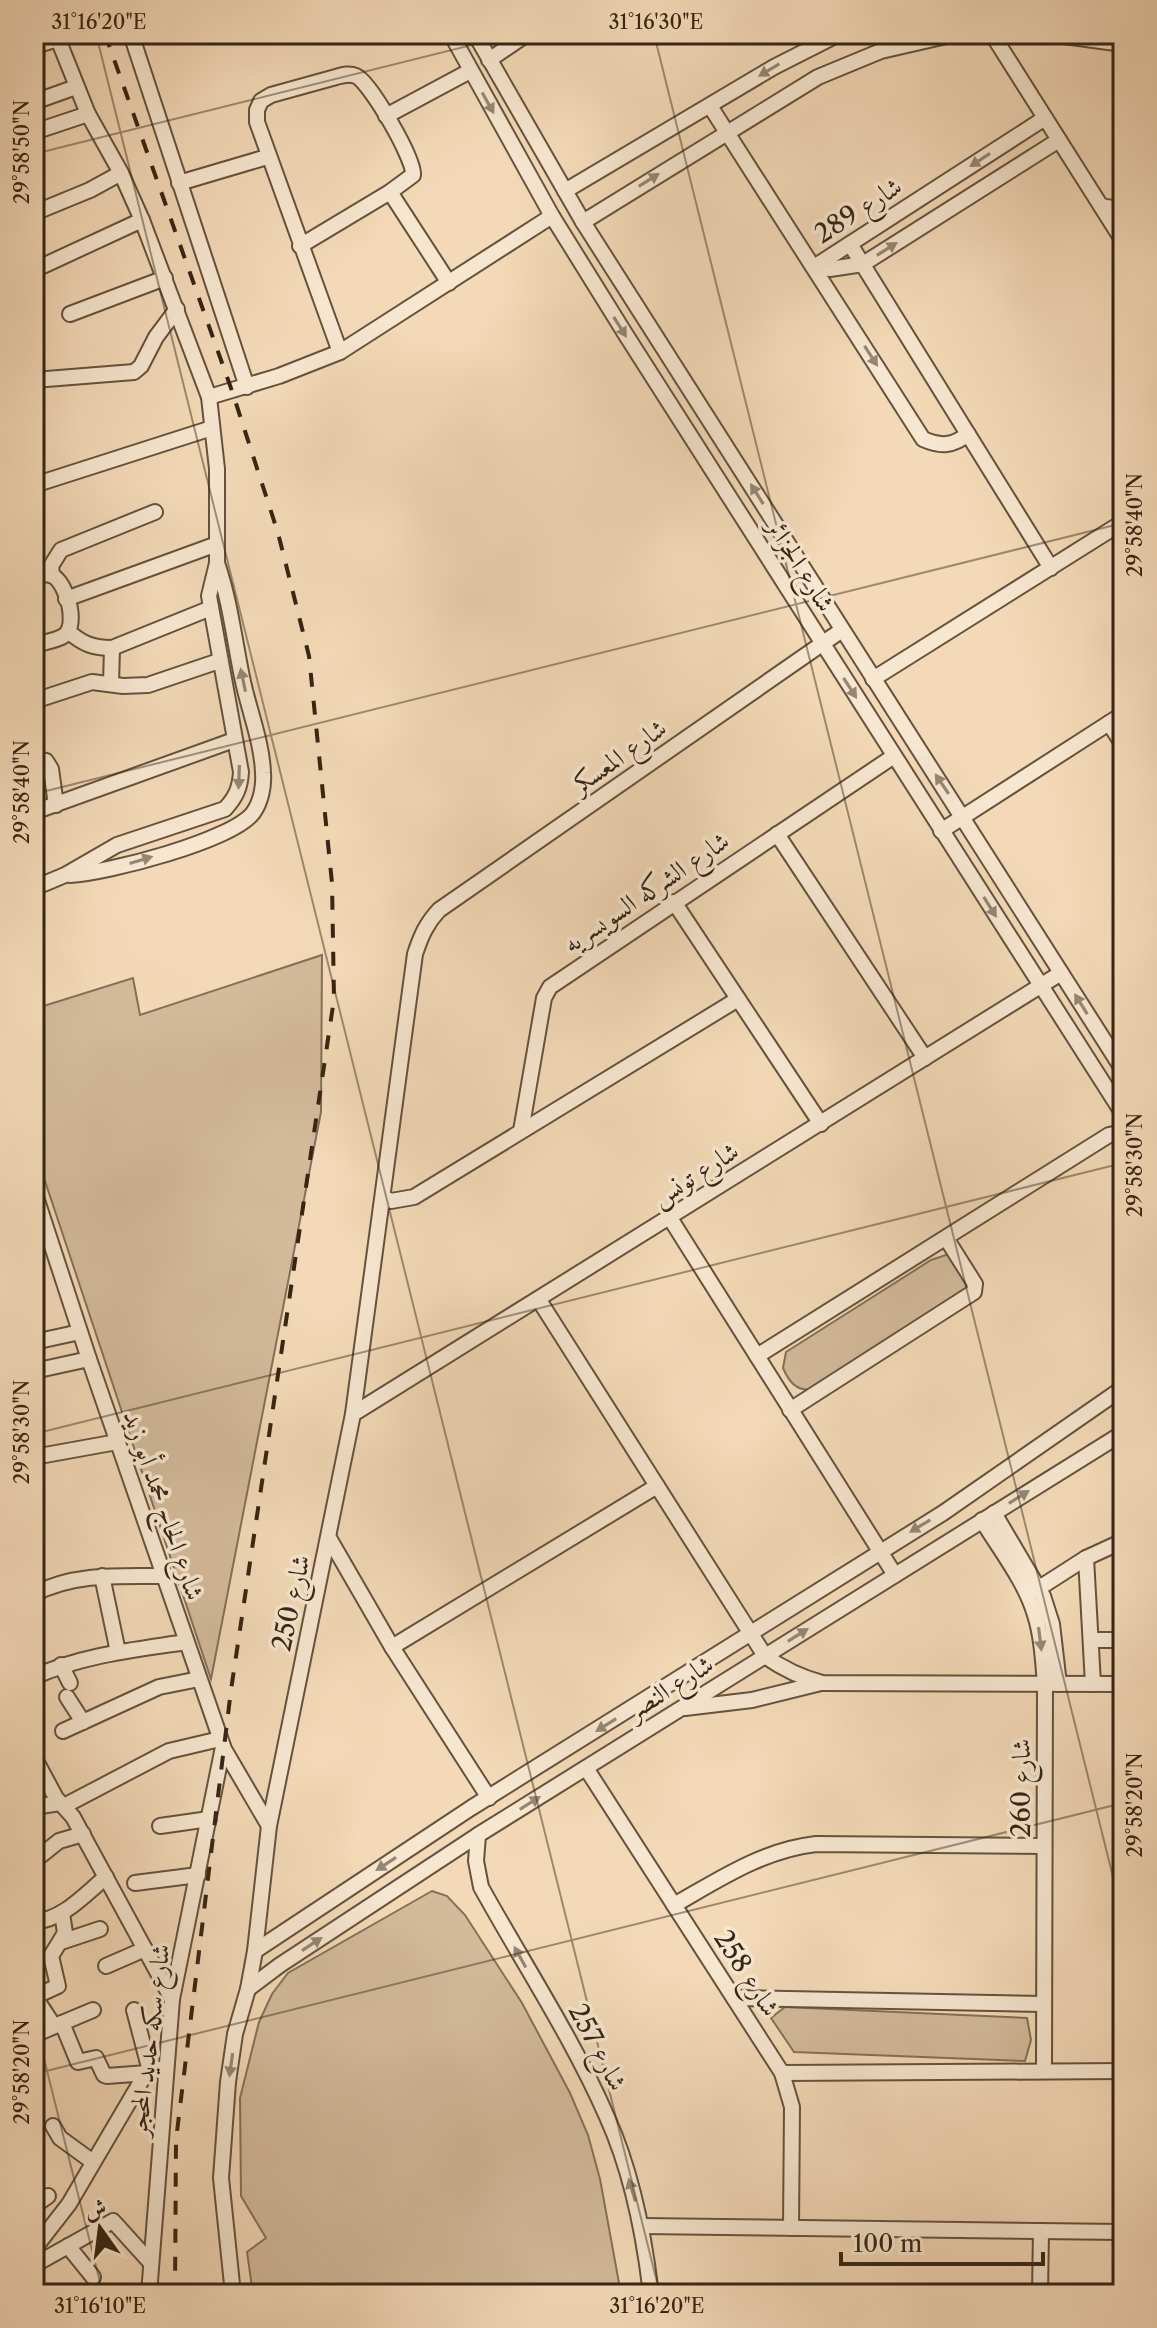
<svg xmlns="http://www.w3.org/2000/svg" width="1157" height="2328" viewBox="0 0 1157 2328" font-family="'Libre Caslon Text',Amiri,serif">
<style>
.green{fill:#d3ba9b;stroke:#847058;stroke-width:2}
.lines{fill:none;stroke-linecap:round;stroke-linejoin:round}
.minor-casing{stroke:#65523d;stroke-width:18}
.minor{stroke:#f7e6d0;stroke-width:14}
.rail{stroke:#362514;stroke-width:4;stroke-dasharray:14 14;stroke-linecap:butt}
.oneway{fill:#968672}
.ticks{fill:none;stroke:#362514;stroke-width:2;stroke-opacity:0.45}
.labels{text-anchor:middle;dominant-baseline:central;stroke-width:7;stroke-linejoin:round;paint-order:stroke}
.street-label{font-size:26px;fill:#362514;stroke:#f7e6d0}
.neatline{fill:none;stroke:#362514;stroke-width:3}
.ticks-label{font-size:20px;text-anchor:middle;fill:#362514}
</style>
<rect width="100%" height="100%" fill="#f3d9b7"/>
<filter id="stains"><feTurbulence type="fractalNoise" baseFrequency=".0025" numOctaves="4"/><feColorMatrix values="0 0 0 0 .2 0 0 0 0 .09 0 0 0 0 .02 0 0 0 .5 -.17"/></filter>
<radialGradient id="worn" r=".72"><stop offset=".6" stop-color="#630" stop-opacity="0"/><stop offset="1" stop-color="#630" stop-opacity=".3"/></radialGradient>
<g class="green">
<polygon points="322,955 321,1112 211,1679 34,1148 34,1009 133,978 140,1015"/>
<path d="M 949,1254 L 971,1287 L 813,1389 C 797,1392 789,1382 783,1368 L 786,1352 L 931,1260 Z"/>
<polygon points="432,1891 447,1896 465,1915 522,2003 570,2093 588,2135 600,2179 621,2294 253,2294 247,2252 266,2238 241,2196 240,2098 259,2022 272,1994 288,1973"/>
<polygon points="785,2007 1027,2018 1031,2040 1025,2061 794,2052 771,2018"/>
</g>
<g class="lines">
<g class="minor-casing">
<g id="minor">
<polyline points="131,34 247,387"/>
<polyline points="451,34 552,216 626,335 1123,1114"/>
<polyline points="475,34 583,222 1123,1070"/>
<polyline points="992,34 1123,241"/>
<polyline points="1049,34 1123,44"/>
<polyline points="34,46 58,39"/>
<polyline points="489,60 527,34"/>
<polyline points="34,102 76,87"/>
<path d="M 710,106 L 923,439 C 941,447 953,446 968,434"/>
<polyline points="386,116 470,71"/>
<polyline points="34,132 88,114"/>
<polyline points="179,183 267,157"/>
<polyline points="565,191 774,67 839,34"/>
<polyline points="390,192 449,283"/>
<polyline points="1101,206 1123,210"/>
<polyline points="34,213 90,190 121,173"/>
<polyline points="583,222 818,77 881,51 955,34"/>
<polyline points="850,244 1051,568"/>
<path d="M 300,246 L 390,192 L 413,175 C 415,160 370,82 356,76 C 349,73 343,75 336,77 L 271,95 L 261,101 L 257,110 L 257,122 L 340,352"/>
<polyline points="814,267 830,269 863,264 1059,140"/>
<polyline points="814,267 1045,118"/>
<polyline points="34,270 142,220"/>
<polyline points="70,314 165,278"/>
<polyline points="34,380 134,372 141,366 156,337 177,309"/>
<polyline points="209,397 279,376 340,352 552,216"/>
<polyline points="34,485 212,428"/>
<path d="M 34,575 C 41,574 47,573 53,576 C 67,584 78,624 65,635 C 57,641 44,642 34,645"/>
<polyline points="52,575 51,566 61,550 155,512"/>
<polyline points="66,599 217,544"/>
<path d="M 69,632 C 83,644 93,648 112,648 L 211,608"/>
<polyline points="873,679 1123,522"/>
<polyline points="111,684 112,648"/>
<polyline points="34,701 92,682 123,686 148,685 219,661"/>
<polyline points="1109,723 1123,745"/>
<polyline points="34,759 46,761 51,769 56,805"/>
<polyline points="34,812 234,740"/>
<polyline points="941,831 1123,714"/>
<polyline points="777,834 925,1058"/>
<path d="M 70,875 C 107,873 231,841 253,813 C 261,802 264,786 263,773 C 262,741 248,708 242,677 C 234,638 230,601 217,563"/>
<path d="M 34,888 L 65,875 L 117,845 L 225,809 C 236,797 240,788 241,772 L 209,596 L 217,563 L 217,469 L 209,397 L 142,220 L 121,173 L 88,114 L 56,34"/>
<polyline points="674,902 821,1124"/>
<polyline points="521,1131 544,998 550,987 894,756"/>
<polyline points="34,1191 89,1359 224,1749 269,1826"/>
<polyline points="383,1197 391,1201 414,1197 738,999"/>
<polyline points="670,1218 895,1575"/>
<path d="M 539,1300 L 765,1656 C 783,1669 800,1677 822,1683 L 1123,1684"/>
<polyline points="34,1342 80,1332"/>
<polyline points="757,1356 1109,1135 1123,1132"/>
<polyline points="34,1371 89,1359"/>
<polyline points="790,1410 974,1292 975,1284 946,1238"/>
<polyline points="353,1414 1061,973"/>
<polyline points="34,1457 117,1442"/>
<polyline points="994,1513 1043,1596 1052,1624 1059,1684"/>
<path d="M 982,1520 C 1000,1550 1025,1581 1035,1615 C 1042,1637 1043,1661 1045,1684 L 1044,2071"/>
<polyline points="329,1538 392,1647 489,1798"/>
<polyline points="1086,1558 1093,1684"/>
<polyline points="102,1576 118,1652"/>
<polyline points="1033,1592 1086,1558 1123,1541"/>
<path d="M 34,1594 C 74,1573 119,1576 163,1576"/>
<polyline points="1091,1640 1123,1640"/>
<polyline points="392,1647 657,1486"/>
<polyline points="61,1665 70,1683"/>
<path d="M 34,1677 C 82,1655 134,1650 186,1642"/>
<polyline points="67,1697 83,1722"/>
<polyline points="685,1708 752,1700 821,1683"/>
<polyline points="63,1731 159,1687 199,1679"/>
<polyline points="34,1757 56,1798 73,1817 172,1999"/>
<polyline points="586,1768 782,2073 792,2107 791,2228"/>
<polyline points="64,1806 169,1751 220,1739"/>
<polyline points="34,1807 60,1803"/>
<polyline points="160,1826 209,1819"/>
<path d="M 478,1835 L 476,1861 L 481,1887 C 523,1963 572,2037 607,2117 C 632,2172 644,2234 651,2294"/>
<polyline points="34,1861 59,1841 83,1834"/>
<polyline points="135,1883 198,1875"/>
<path d="M 674,1905 C 720,1879 763,1850 816,1844 L 1044,1846"/>
<path d="M 34,1922 C 64,1919 84,1895 106,1877"/>
<polyline points="61,1942 100,1929"/>
<polyline points="255,1951 471,1808 943,1513 1123,1388"/>
<polyline points="106,1966 145,1949"/>
<polyline points="248,1989 280,1965 478,1835 1123,1433"/>
<polyline points="34,1997 58,1986 51,1956 65,1933 62,1913"/>
<polyline points="35,1997 54,2026"/>
<polyline points="734,1998 1044,2004"/>
<polyline points="134,2010 150,2071"/>
<polyline points="62,2023 93,2010"/>
<polyline points="34,2035 62,2023 78,2062 96,2058 104,2075 107,2076 147,2073"/>
<polyline points="782,2073 1123,2071"/>
<polyline points="53,2126 60,2138 93,2162"/>
<polyline points="34,2206 48,2196"/>
<polyline points="642,2226 1123,2232"/>
<polyline points="68,2246 93,2277"/>
<polyline points="34,2249 69,2204 143,2078 150,2071 166,2068"/>
<polyline points="36,2264 113,2221 150,2262"/>
<polyline points="149,2294 172,1999 223,1747"/>
<path d="M 233,2294 L 221,2178 L 228,2082 L 235,2034 L 248,1989 L 255,1951 L 269,1826 L 353,1414 L 415,954 C 421,936 426,924 439,910 L 842,630"/>
<polyline points="1040,2294 1041,2231"/>
</g>
</g>
<use href="#minor" class="minor"/>
<polyline class="rail" points="105,34 232,391 278,533 309,656 332,883 334,999 231,1690 176,2140 175,2294"/>
</g>
<defs><path id="oneway-solid" d="M-6-.8H1V-3.2L6.5 0L1 3.2V.8H-6Z" transform="scale(2)"/></defs>
<g class="oneway">
<use href="#oneway-solid" transform="translate(769 70) rotate(149)"/>
<use href="#oneway-solid" transform="translate(488 103) rotate(61)"/>
<use href="#oneway-solid" transform="translate(980 160) rotate(147)"/>
<use href="#oneway-solid" transform="translate(649 180) rotate(-32)"/>
<use href="#oneway-solid" transform="translate(887 249) rotate(-32)"/>
<use href="#oneway-solid" transform="translate(620 327) rotate(58)"/>
<use href="#oneway-solid" transform="translate(871 356) rotate(57)"/>
<use href="#oneway-solid" transform="translate(757 494) rotate(-122)"/>
<use href="#oneway-solid" transform="translate(243 680) rotate(-102)"/>
<use href="#oneway-solid" transform="translate(850 688) rotate(57)"/>
<use href="#oneway-solid" transform="translate(239 777) rotate(92)"/>
<use href="#oneway-solid" transform="translate(942 784) rotate(-124)"/>
<use href="#oneway-solid" transform="translate(141 860) rotate(-17)"/>
<use href="#oneway-solid" transform="translate(990 907) rotate(58)"/>
<use href="#oneway-solid" transform="translate(1081 1004) rotate(-122)"/>
<use href="#oneway-solid" transform="translate(1019 1497) rotate(-32)"/>
<use href="#oneway-solid" transform="translate(920 1526) rotate(149)"/>
<use href="#oneway-solid" transform="translate(798 1635) rotate(-32)"/>
<use href="#oneway-solid" transform="translate(1040 1639) rotate(83)"/>
<use href="#oneway-solid" transform="translate(606 1725) rotate(148)"/>
<use href="#oneway-solid" transform="translate(530 1803) rotate(-32)"/>
<use href="#oneway-solid" transform="translate(386 1864) rotate(147)"/>
<use href="#oneway-solid" transform="translate(312 1944) rotate(-33)"/>
<use href="#oneway-solid" transform="translate(520 1957) rotate(-119)"/>
<use href="#oneway-solid" transform="translate(231 2065) rotate(98)"/>
<use href="#oneway-solid" transform="translate(632 2190) rotate(-107)"/>
</g>
<path class="ticks" d="M 96,34 L 660,2294M 654,34 L 1123,1917M 34,154 L 516,34M 34,794 L 1123,523M 34,1434 L 1123,1163M 34,2019 L 103,2294M 34,2074 L 1123,1803"/>
<g class="labels">
<g class="street-label">
<text transform="translate(858 210) rotate(-33)">شارع 289</text>
<text transform="translate(801 565) rotate(58)">شارع الجزائر</text>
<text transform="translate(619 756) rotate(-35)">شارع المعسكر</text>
<text transform="translate(646 892) rotate(-34)">شارع الشركه السويسريه</text>
<text transform="translate(695 1174) rotate(-32)">شارع تونس</text>
<text transform="translate(164 1505) rotate(71)">شارع الحاج محمد أبو زيد</text>
<text transform="translate(291 1603) rotate(-78)">شارع 250</text>
<text transform="translate(670 1687) rotate(-32)">شارع النصر</text>
<text transform="translate(1021 1788) rotate(-90)">شارع 260</text>
<text transform="translate(747 1973) rotate(57)">شارع 258</text>
<text transform="translate(149 2040) rotate(-83)">شارع سكه حديد المحجر</text>
<text transform="translate(598 2047) rotate(62)">شارع 257</text>
</g>
</g>
<rect width="1157" height="2328" fill="none" stroke="#f3d9b7" stroke-width="88"/>
<g transform="translate(100 2228) rotate(346)" stroke="#f7e6d0" stroke-width="6" paint-order="stroke">
<path d="M0-6L14 30L0 20L-14 30Z" fill="#362514"/>
<text y="-12" font-size="22" font-weight="bold" text-anchor="middle" fill="#362514">ش</text>
</g>
<path d="M841 2252v12h202v-12" fill="none" stroke="#362514" stroke-width="4"/>
<text x="853" y="2252" font-size="24" fill="#362514" stroke="#f7e6d0" stroke-width="6" paint-order="stroke">100 m</text>
<rect x="44" y="44" width="1069" height="2240" class="neatline"/>
<g class="ticks-label">
<text x="99" y="29">31°16'20"E</text>
<text x="656" y="29">31°16'30"E</text>
<text transform="translate(22 152) rotate(-90)" y="7">29°58'50"N</text>
<text transform="translate(1135 525) rotate(-90)" y="7">29°58'40"N</text>
<text transform="translate(22 792) rotate(-90)" y="7">29°58'40"N</text>
<text transform="translate(1135 1165) rotate(-90)" y="7">29°58'30"N</text>
<text transform="translate(22 1432) rotate(-90)" y="7">29°58'30"N</text>
<text transform="translate(1135 1805) rotate(-90)" y="7">29°58'20"N</text>
<text transform="translate(22 2072) rotate(-90)" y="7">29°58'20"N</text>
<text x="100" y="2313">31°16'10"E</text>
<text x="657" y="2313">31°16'20"E</text>
</g>
<rect width="100%" height="100%" filter="url(#stains)"/>
<rect width="100%" height="100%" fill="url(#worn)"/>
</svg>
